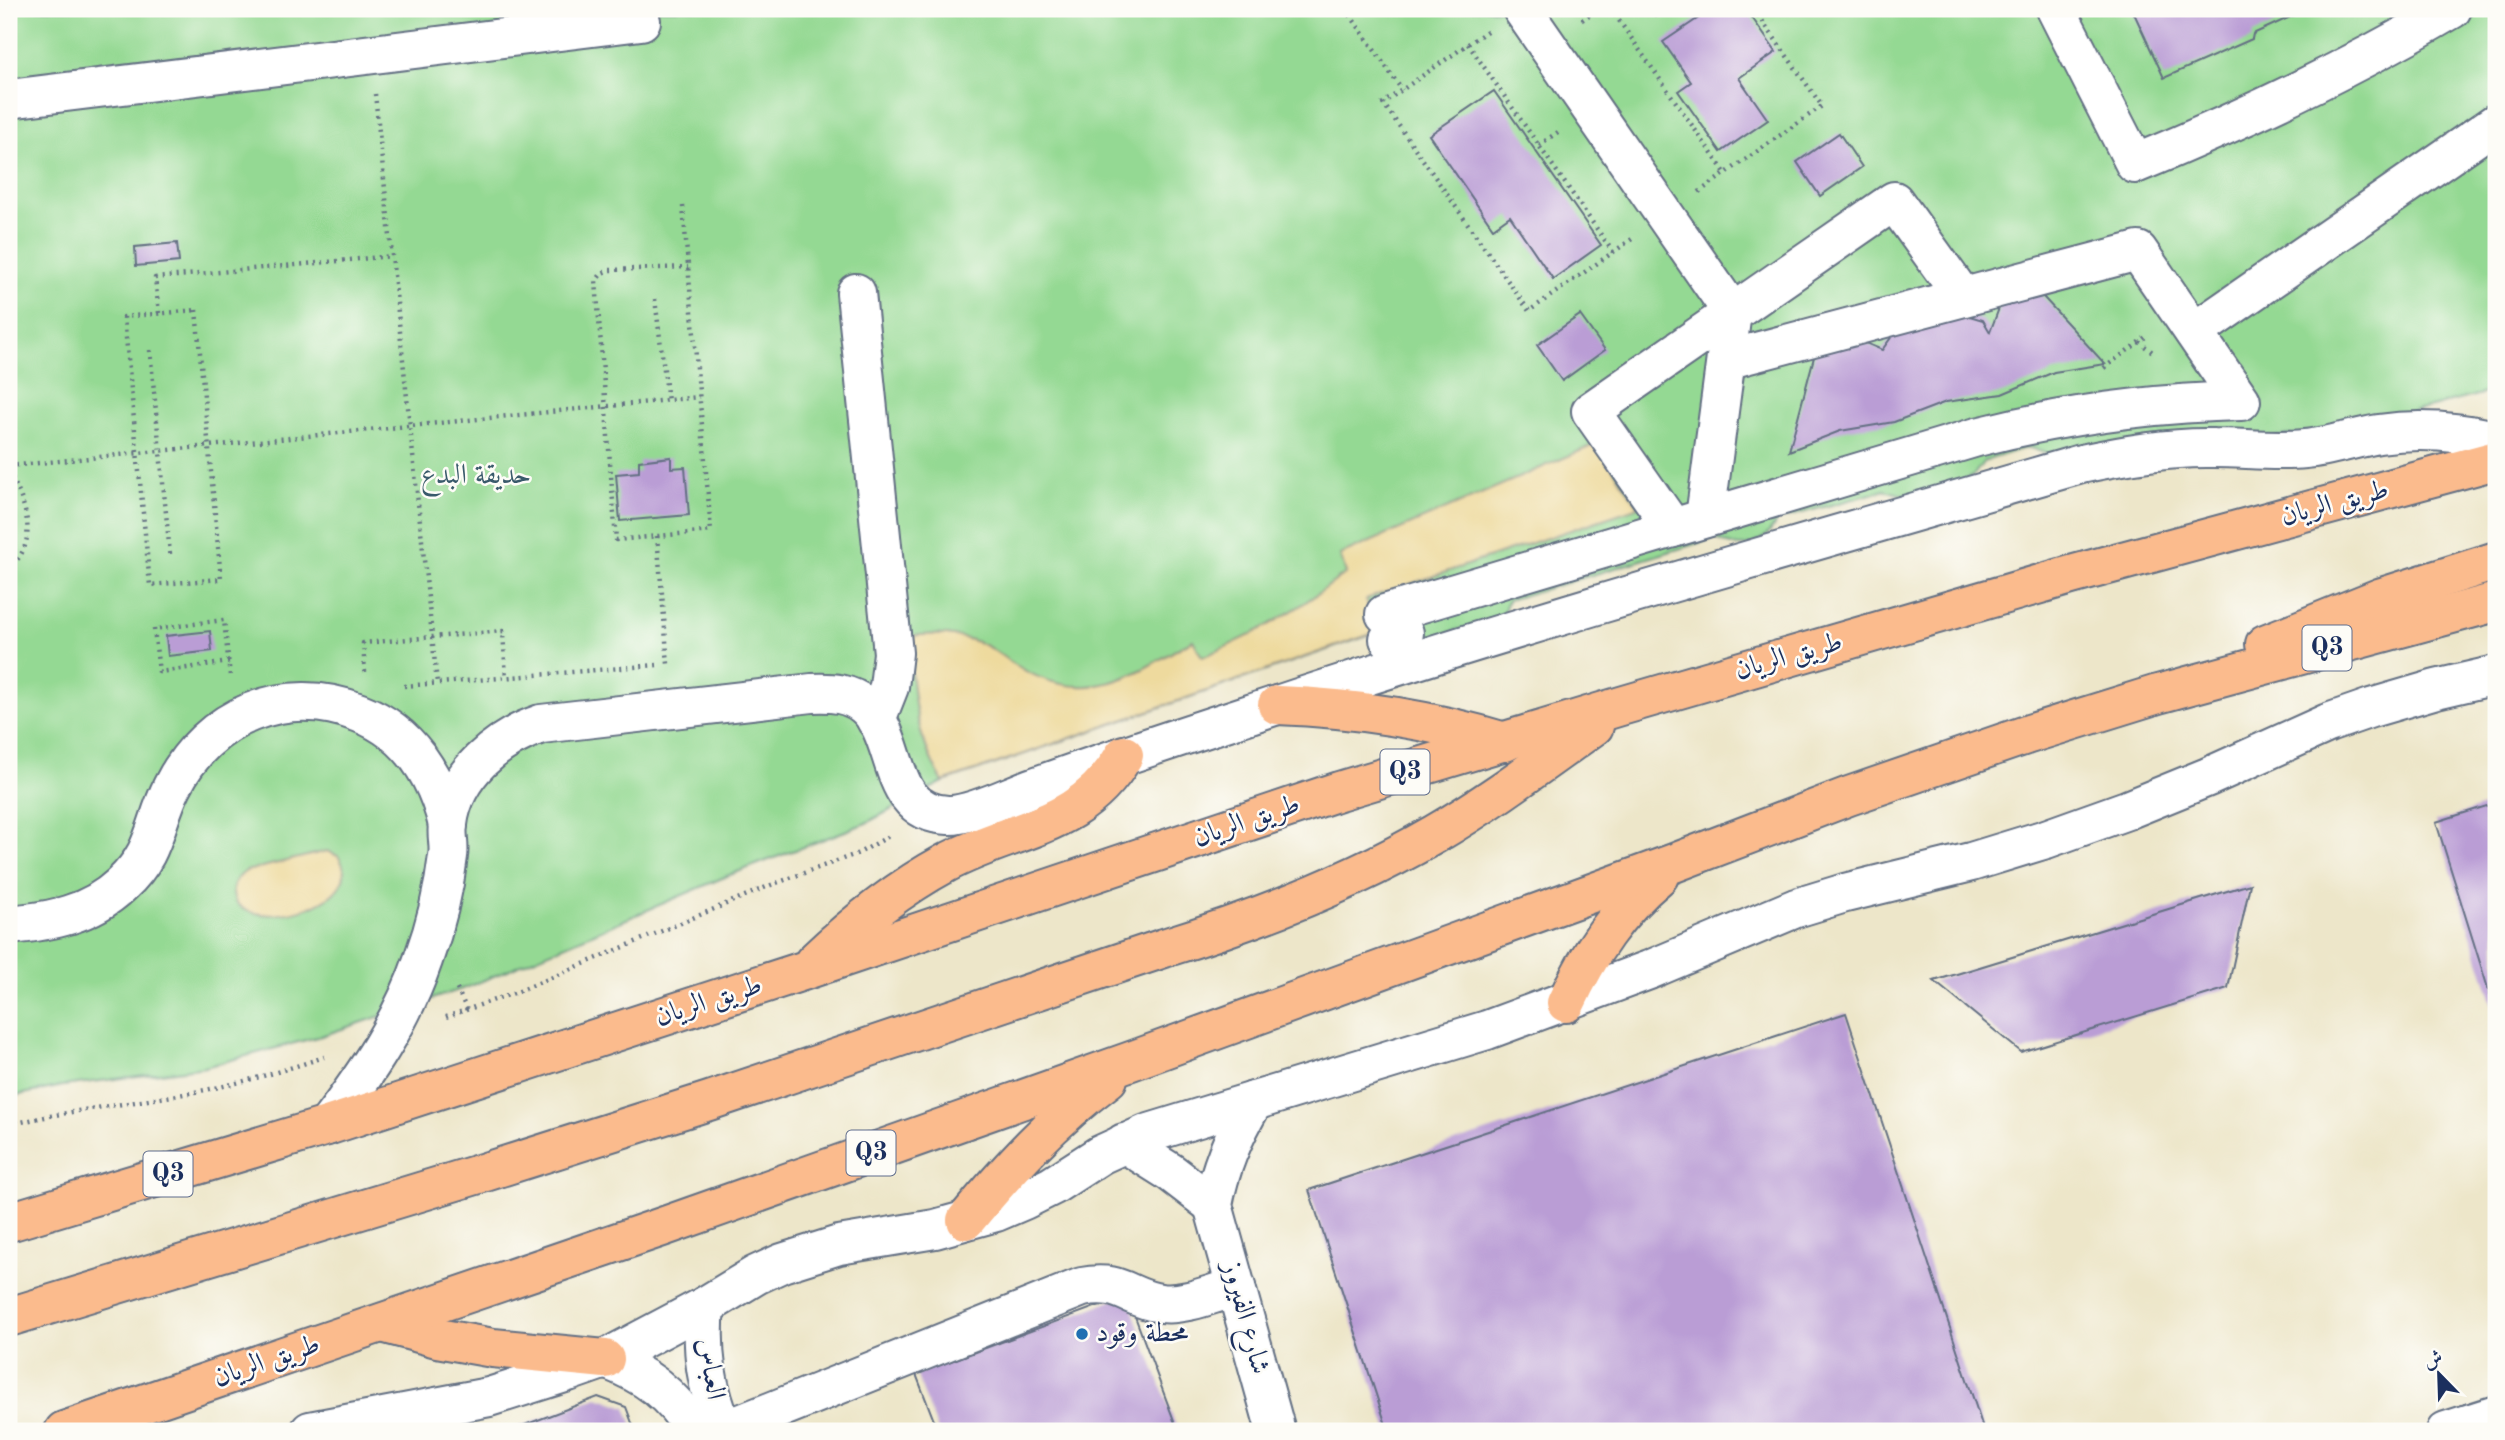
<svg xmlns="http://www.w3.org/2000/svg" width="2505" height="1440" viewBox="0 0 2505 1440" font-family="'Old Standard TT',Amiri,serif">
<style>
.green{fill:#94d993;stroke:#588478;stroke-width:2}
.sand{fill:#eeda9e;stroke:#84847e;stroke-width:2}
.building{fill:#ba9dd5}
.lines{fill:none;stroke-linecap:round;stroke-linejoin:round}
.minor-casing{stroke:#646f83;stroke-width:42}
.major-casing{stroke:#646f83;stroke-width:42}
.path{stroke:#646f83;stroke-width:4.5;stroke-dasharray:2 5;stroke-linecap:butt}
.minor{stroke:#fff;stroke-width:38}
.major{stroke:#fbbb8d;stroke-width:38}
.poi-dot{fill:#1f6fb2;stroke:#fdfcf7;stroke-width:2.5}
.labels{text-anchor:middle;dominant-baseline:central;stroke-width:5;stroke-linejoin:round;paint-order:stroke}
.shield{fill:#fdfcf7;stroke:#5f6c8c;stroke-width:2}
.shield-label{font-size:26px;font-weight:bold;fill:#1b2f5e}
.park-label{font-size:28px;fill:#395a6b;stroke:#fdfcf7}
.street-label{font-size:28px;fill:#1b2f5e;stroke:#fdfcf7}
.poi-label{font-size:28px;fill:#1b2f5e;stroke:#fdfcf7;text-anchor:start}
</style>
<rect width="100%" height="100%" fill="#fdfcf7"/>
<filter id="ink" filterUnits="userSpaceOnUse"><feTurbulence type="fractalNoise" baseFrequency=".0143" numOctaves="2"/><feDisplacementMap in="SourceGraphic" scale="14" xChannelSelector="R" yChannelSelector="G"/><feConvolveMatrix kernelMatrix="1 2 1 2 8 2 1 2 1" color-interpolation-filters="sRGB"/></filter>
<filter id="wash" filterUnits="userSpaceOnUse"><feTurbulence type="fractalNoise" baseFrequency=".00686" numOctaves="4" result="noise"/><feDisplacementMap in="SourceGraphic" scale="28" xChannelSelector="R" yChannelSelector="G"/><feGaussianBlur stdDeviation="1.57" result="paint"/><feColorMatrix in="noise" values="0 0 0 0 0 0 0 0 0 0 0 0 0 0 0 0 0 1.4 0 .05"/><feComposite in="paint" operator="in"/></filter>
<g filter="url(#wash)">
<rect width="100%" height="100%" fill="#ede6c9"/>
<path class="green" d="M 9,9 L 2496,9 L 2496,390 L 2344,430 L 2058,458 L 2028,447 L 1984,461 L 1973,476 L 1921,496 L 1903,495 L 1885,490 L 1777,520 C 1764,547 1740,553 1715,538 L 1508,600 L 1502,616 L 1396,649 L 1382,631 L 943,782 L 866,823 L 727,876 L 468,987 L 321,1036 L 205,1067 L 63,1086 L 9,1097 Z"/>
<g class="sand">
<path d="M 1596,444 L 1639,507 L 1366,599 L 1375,633 L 943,782 C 913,732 913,692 908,636 C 933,633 958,633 982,644 C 994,649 1003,657 1014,664 C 1043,683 1077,692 1111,682 C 1140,674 1167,654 1193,640 L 1202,657 C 1255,636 1301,608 1346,573 L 1340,555 Z"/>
<path d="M 327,851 L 338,856 C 374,906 237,938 233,893 C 232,883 238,877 246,871 Z"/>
</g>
<g id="blocks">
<g class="building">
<polygon points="1712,9 1746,9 1776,52 1739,78 1768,120 1721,152 1678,91 1691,82 1663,42"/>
<polygon points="2132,9 2308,9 2253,34 2252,39 2164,78"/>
<polygon points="1494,91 1601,245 1553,279 1510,216 1493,228 1429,135"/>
<polygon points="1839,133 1862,167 1820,196 1797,162"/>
<polygon points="177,243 179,262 136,266 135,247"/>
<polygon points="2033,286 2105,364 2054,372 2002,394 1946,402 1894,422 1840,431 1789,451 1818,342 1861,341 1882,350 1898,328 1963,314 1983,320 1990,332 2001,303"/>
<polygon points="1580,315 1605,350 1562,381 1537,345"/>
<polygon points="671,457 671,468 685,467 689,515 620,521 616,474 639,472 639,461"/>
<polygon points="210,631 212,651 168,656 166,636"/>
<polygon points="2496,803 2496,1014 2436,822"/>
<polygon points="2250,884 2228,988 2021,1052 1934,981"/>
<polygon points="1846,1013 1984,1431 1388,1431 1309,1190"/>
<polygon points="1127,1295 1176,1426 1162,1431 938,1431 916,1374"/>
<polygon points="598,1397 626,1407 635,1431 509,1431"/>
</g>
</g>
</g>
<g filter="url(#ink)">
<use href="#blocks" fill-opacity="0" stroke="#646f83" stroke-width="2"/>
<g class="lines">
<g class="minor-casing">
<g id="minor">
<polyline points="1522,9 1732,312 1705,518"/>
<path d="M 2056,9 L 2135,164 C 2244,119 2350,69 2452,9"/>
<polyline points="9,99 641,21"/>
<polyline points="856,293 893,653 889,687 876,720"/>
<polyline points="2194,332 2496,123"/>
<polyline points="1673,528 1591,411 1894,201 1963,297"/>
<path d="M 1389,639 L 1404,633 L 1385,614 L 1977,437 C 2064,415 2151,403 2241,401 L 2138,251 L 1726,360"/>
<path d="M 9,925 C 51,921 89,915 121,885 C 157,852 153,825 172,787 C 207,716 285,683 360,713 C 409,732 436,775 448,825"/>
<path d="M 1254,1101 C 1234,1134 1220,1166 1213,1205 L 1276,1431"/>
<path d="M 327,1126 C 366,1074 402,1022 423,960 C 435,927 444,891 448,856 C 450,846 446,835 448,824 C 454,774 497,739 541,724 L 812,693 C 831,692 850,693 865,706 C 901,736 885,813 948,815 C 971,816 1011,795 1034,787 C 1108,760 1183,736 1259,711 C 1530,621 1806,544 2081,464 C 2124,455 2169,447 2214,448 C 2244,448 2275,452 2305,449 C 2330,447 2354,438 2379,434 C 2419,428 2457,431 2496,440"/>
<polyline points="1124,1143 1170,1172 1213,1205"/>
<path d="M 705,1306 C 701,1353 706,1387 724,1431"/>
<path d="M 605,1359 C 646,1375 671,1393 695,1431"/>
<polyline points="310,1431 489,1397 568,1372 605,1359 705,1306 756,1275 782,1263 839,1245 935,1229 996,1212 1024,1200 1052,1186 1100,1155 1146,1134 1487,1030 1649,970 1796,908 1845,893 1971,862 2046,839 2127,810 2208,777 2328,723 2371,708 2436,689 2496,675"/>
<path d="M 723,1431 L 1082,1287 C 1122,1279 1128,1299 1161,1303 C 1185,1306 1214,1293 1236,1287"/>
<polyline points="2446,1431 2496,1415"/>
</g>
</g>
<g class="major-casing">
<g id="major">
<polyline points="2265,644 2382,597 2496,561"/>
<path d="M 1277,705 C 1357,708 1429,719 1505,742"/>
<path d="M 814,962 C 855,923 896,890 946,863 C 1013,827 1082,829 1124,755"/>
<path d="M 1566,1003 C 1589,953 1617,911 1659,876"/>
<path d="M 966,1220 C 1009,1168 1054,1119 1108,1079"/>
<polyline points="9,1222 327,1126 803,971 1339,791 1621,706 2071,575 2496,460"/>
<path d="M 9,1317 L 479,1174 L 709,1101 L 1164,948 C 1258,919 1349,884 1435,834 C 1490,802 1542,763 1594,726"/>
<polyline points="382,1323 437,1338 493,1348 605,1359"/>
<polyline points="64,1431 662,1227 1131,1061 1674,863 1849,796 2029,734 2158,694 2496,602"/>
</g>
</g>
<g class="path">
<polyline points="1346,9 1402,90"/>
<polyline points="1611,9 1726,174"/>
<polyline points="1652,9 1659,19"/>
<polyline points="1582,20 1598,9"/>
<polyline points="1487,31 1383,103 1529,311 1632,239"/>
<polyline points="1468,44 1613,252"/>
<polyline points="375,94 437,683"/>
<polyline points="1539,145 1558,132"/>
<polyline points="1699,192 1822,106 1754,9"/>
<path d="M 683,206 C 692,314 702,423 711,531 L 616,540 L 596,281 L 602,273 L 610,270 L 688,267"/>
<polyline points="655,299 668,401"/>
<polygon points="196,310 221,579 150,585 124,317"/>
<polyline points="159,313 155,278 392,256"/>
<polyline points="2139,342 2154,353"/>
<polyline points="150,350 170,554"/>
<polyline points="2104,368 2147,336"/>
<polyline points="9,466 699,397"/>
<path d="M 9,472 C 25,502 41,542 9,568"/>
<polyline points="657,536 668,664"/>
<polyline points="229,662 159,672 154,629 224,620 230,676"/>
<polyline points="365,672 363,643 503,631 506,678"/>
<polyline points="404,686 657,665"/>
<polyline points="457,989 467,1010"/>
<polyline points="446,1017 517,992 771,885 859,853 891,835"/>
<path d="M 9,1125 C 73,1109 140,1103 205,1090 C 246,1082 285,1070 324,1057"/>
</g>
<use href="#minor" class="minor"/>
<use href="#major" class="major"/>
</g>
</g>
<circle class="poi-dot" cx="1082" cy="1334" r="7"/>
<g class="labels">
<g class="shield">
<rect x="2302.5" y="625.5" width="49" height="45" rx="5"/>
<rect x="1380.5" y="749.5" width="49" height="45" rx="5"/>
<rect x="846.5" y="1130.5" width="49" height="45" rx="5"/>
<rect x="143.5" y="1151.5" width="49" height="45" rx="5"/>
</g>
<g class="shield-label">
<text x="2327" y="648">Q3</text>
<text x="1405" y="772">Q3</text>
<text x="871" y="1153">Q3</text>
<text x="168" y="1174">Q3</text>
</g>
<g class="park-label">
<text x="476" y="476">حديقة البدع</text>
</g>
<g class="street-label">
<text transform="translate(2335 504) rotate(-15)">طريق الريان</text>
<text transform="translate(1789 657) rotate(-16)">طريق الريان</text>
<text transform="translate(1247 822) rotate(-19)">طريق الريان</text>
<text transform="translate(709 1002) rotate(-18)">طريق الريان</text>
<text transform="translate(1245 1318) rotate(75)">شارع الفيروز</text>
<text transform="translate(267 1362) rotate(-19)">طريق الريان</text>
<text transform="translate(710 1369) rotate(81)">العباس</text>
</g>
<g class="poi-label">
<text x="1096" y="1334">محطة وقود</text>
</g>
</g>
<rect width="2505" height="1440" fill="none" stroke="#fdfcf7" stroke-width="35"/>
<g transform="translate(2439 1374) rotate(337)" stroke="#fdfcf7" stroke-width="5" paint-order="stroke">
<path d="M0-5L12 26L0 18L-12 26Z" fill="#1b2f5e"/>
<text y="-10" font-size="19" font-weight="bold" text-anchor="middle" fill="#1b2f5e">ش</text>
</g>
</svg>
